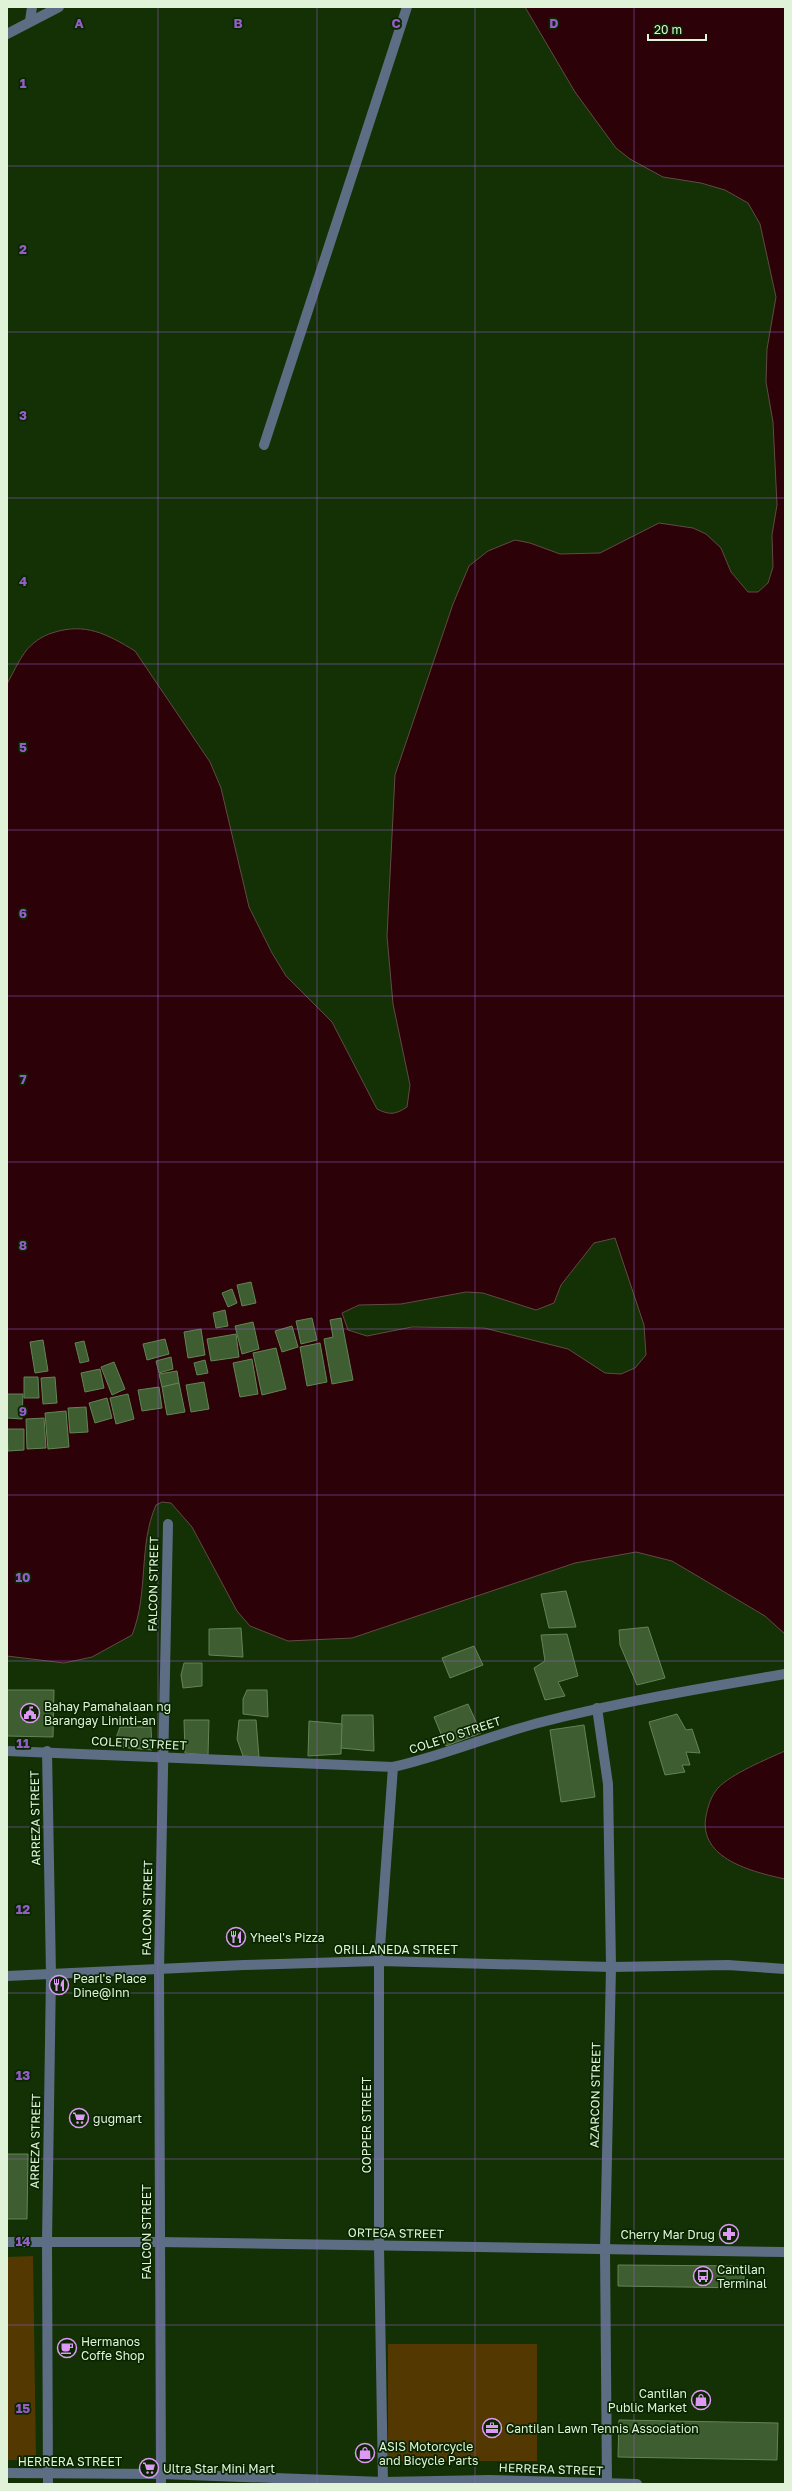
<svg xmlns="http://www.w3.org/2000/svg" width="792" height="2491" viewBox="0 0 792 2491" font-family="'Golos Text',sans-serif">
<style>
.green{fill:#533802}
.water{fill:#2c0107;stroke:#624a46;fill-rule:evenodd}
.building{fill:#3e5d31;stroke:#638556}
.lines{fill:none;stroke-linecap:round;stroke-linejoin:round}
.minor{stroke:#5d6d83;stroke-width:10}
.grid{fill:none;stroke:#945ec6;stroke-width:1;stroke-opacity:0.55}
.labels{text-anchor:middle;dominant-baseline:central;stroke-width:3.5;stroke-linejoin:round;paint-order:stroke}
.street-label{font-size:12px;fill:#e0f3d9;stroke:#092600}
.poi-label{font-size:12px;fill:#e0f3d9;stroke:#092600;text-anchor:start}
.grid-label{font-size:13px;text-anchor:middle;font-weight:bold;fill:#945ec6;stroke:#092600;stroke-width:3.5;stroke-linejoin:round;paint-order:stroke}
</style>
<rect width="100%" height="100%" fill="#133104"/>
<g class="green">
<polygon points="33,2256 36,2460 7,2460 7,2257"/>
<rect x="388" y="2344" width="149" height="117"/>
</g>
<g class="water">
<path d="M 525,7 L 785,7 L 785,1634 L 765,1616 L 672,1561 L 636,1552 L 575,1563 L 352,1638 L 288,1641 L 250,1626 L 237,1611 L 192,1527 L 171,1503 L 162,1502 L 156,1505 C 138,1546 149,1593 132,1635 L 92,1657 L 64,1663 L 7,1656 L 7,684 C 13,673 18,662 25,652 C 32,643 42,636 52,633 C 85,622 107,634 135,651 L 210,762 L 221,788 L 249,907 L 272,953 L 286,976 L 332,1022 L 377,1109 C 389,1115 395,1115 407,1107 L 410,1085 L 393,1004 L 387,936 L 395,775 L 453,604 L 469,566 L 488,551 L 515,540 L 530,543 L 560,554 L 600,553 L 659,523 L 693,528 L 706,534 L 721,548 L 731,572 L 748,592 L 758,592 L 768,583 L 773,567 L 772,535 L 777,505 L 773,422 L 766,382 L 767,349 L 776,297 L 760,224 L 748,203 L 725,190 L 701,183 L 663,177 L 630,159 L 616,148 L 575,92 ZM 615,1238 L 644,1325 L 646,1355 L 635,1368 L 621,1374 L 605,1373 L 568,1349 L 484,1328 L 412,1327 L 367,1336 L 348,1330 L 342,1313 L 359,1305 L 401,1304 L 466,1292 L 483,1293 L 536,1310 L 554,1303 L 561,1285 L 594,1243 Z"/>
<path d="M 785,1751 L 785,1879 C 753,1872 698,1859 706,1816 C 708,1806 711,1796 718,1788 C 731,1774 767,1759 785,1751 Z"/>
</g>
<g class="building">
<polygon points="251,1282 256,1303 242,1306 237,1285"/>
<polygon points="232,1289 237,1303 228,1307 222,1293"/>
<polygon points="225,1310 228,1326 216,1328 213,1313"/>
<polygon points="312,1318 317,1340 301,1344 296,1321"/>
<polygon points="341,1318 353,1380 332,1384 324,1339 333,1337 330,1320"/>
<polygon points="253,1322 259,1349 242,1354 235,1326"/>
<polygon points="292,1326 298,1347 282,1352 275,1331"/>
<polygon points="201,1329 205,1355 188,1358 184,1332"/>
<polygon points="236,1334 239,1357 211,1361 207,1339"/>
<polygon points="165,1339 169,1354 147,1360 143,1344"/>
<polygon points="43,1340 48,1371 35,1373 30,1342"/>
<polygon points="84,1341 89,1361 80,1363 75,1343"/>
<polygon points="320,1343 327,1382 307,1386 300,1347"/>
<polygon points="276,1348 286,1389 262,1395 253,1353"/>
<polygon points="171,1357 173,1369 159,1373 156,1361"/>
<polygon points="252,1359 258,1394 240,1397 233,1363"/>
<polygon points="205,1360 208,1373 197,1375 194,1363"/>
<polygon points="114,1362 125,1389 112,1395 101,1367"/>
<polygon points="100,1369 104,1388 85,1392 81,1373"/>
<polygon points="177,1371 179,1383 162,1387 159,1374"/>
<polygon points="24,1377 38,1377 39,1398 24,1398"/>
<polygon points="55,1377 57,1403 43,1404 41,1378"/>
<polygon points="204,1382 209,1409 191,1412 186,1385"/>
<polygon points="179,1383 185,1412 167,1415 162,1387"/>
<polygon points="159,1387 162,1408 142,1411 138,1390"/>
<polygon points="7,1394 23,1394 22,1419 7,1418"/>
<polygon points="128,1394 134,1419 116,1424 110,1398"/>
<polygon points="107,1398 112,1418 95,1423 89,1403"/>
<polygon points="86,1407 88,1432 70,1433 68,1408"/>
<polygon points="66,1411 69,1447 48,1449 45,1413"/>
<polygon points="44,1418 46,1448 27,1449 26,1419"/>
<polygon points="7,1429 24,1429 24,1450 8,1451"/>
<polygon points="566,1591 576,1627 549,1628 541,1594"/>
<polygon points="648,1627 665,1678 637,1685 620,1645 619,1630"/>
<polygon points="241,1628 243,1657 209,1655 209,1629"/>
<polygon points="567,1634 578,1676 558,1682 565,1696 545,1700 534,1668 545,1661 541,1635"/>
<polygon points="474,1646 483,1665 450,1678 442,1658"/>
<polygon points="184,1663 202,1663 202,1686 183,1688 181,1675"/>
<polygon points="7,1690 54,1690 53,1737 7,1736"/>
<polygon points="247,1690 267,1690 268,1717 243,1714 243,1699"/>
<polygon points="468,1704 481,1733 446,1746 434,1717"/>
<polygon points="677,1714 686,1730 692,1729 700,1753 686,1752 690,1765 682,1765 685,1772 665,1775 649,1722"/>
<polygon points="342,1715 373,1715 374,1751 341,1748"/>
<polygon points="184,1720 209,1720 208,1755 185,1753"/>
<polygon points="239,1720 256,1720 259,1757 243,1756 237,1739"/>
<polygon points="309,1721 342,1724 341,1754 308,1756"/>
<polygon points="584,1725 595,1797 561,1802 550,1730"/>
<polygon points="120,1727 151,1727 152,1750 119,1747 116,1738"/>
<polygon points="7,2154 28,2154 27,2219 7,2219"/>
<polygon points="618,2265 744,2266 744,2288 618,2286"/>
<polygon points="619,2420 778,2423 777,2460 618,2457"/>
</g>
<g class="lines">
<g class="minor">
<polyline points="30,21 32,7"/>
<polyline points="7,34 59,7"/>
<polyline points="264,445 407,7"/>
<polyline points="597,1708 608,1784 611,1967 605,2250 607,2484"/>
<path d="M 7,1751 L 393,1767 C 442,1756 489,1736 538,1723 C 619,1702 702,1688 785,1674"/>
<polyline points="47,1751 51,1974 47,2242 48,2484"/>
<polyline points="7,1976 244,1965 379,1961 611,1967 728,1965 785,1969"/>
<polyline points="7,2242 159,2242 785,2252"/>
<polyline points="7,2473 161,2474 383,2482 489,2480 637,2484"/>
<polyline points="161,2484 159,1970 168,1524"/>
<polyline points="383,2484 379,2246 379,1961 393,1767"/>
</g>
</g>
<path class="grid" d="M 158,7 L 158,2484M 317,7 L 317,2484M 475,7 L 475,2484M 634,7 L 634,2484M 7,166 L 785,166M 7,332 L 785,332M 7,498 L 785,498M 7,664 L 785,664M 7,830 L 785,830M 7,996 L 785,996M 7,1162 L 785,1162M 7,1329 L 785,1329M 7,1495 L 785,1495M 7,1661 L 785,1661M 7,1827 L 785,1827M 7,1993 L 785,1993M 7,2159 L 785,2159M 7,2325 L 785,2325"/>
<defs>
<g id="civic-ring" transform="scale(1)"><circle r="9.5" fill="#092600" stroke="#dd99f4" stroke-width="1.5"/><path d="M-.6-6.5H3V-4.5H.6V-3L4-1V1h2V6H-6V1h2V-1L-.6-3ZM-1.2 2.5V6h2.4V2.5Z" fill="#dd99f4"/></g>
<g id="restaurant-ring" transform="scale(1)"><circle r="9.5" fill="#092600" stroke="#dd99f4" stroke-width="1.5"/><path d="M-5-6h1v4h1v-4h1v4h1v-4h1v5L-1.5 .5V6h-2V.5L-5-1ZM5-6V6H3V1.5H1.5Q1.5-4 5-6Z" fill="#dd99f4"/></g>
<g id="supermarket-ring" transform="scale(1)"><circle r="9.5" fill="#092600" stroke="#dd99f4" stroke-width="1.5"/><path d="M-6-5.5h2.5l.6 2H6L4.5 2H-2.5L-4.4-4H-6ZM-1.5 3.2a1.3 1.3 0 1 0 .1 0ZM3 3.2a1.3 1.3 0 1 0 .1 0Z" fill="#dd99f4"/></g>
<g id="pharmacy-ring" transform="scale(1)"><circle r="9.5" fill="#092600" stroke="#dd99f4" stroke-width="1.5"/><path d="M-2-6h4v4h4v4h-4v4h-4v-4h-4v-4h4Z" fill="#dd99f4"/></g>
<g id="bus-ring" transform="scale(1)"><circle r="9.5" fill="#092600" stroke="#dd99f4" stroke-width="1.5"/><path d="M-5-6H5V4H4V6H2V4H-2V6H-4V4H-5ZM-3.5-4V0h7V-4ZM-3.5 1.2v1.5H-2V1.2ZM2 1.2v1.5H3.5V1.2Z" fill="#dd99f4"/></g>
<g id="cafe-ring" transform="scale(1)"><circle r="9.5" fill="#092600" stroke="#dd99f4" stroke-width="1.5"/><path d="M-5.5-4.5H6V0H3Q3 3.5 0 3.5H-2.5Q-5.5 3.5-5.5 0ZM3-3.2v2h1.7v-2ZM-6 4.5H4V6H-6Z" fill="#dd99f4"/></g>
<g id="shop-ring" transform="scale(1)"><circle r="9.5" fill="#092600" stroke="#dd99f4" stroke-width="1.5"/><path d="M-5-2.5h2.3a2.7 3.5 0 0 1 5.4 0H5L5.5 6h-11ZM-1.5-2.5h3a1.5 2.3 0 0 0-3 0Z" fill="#dd99f4"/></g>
<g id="office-ring" transform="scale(1)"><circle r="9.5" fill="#092600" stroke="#dd99f4" stroke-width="1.5"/><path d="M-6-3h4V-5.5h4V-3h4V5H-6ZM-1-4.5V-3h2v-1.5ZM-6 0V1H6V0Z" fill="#dd99f4"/></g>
</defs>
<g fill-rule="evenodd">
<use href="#civic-ring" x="30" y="1713"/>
<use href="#restaurant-ring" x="236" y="1937"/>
<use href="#restaurant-ring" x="59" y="1985"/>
<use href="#supermarket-ring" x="79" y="2118"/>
<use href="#pharmacy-ring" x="729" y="2234"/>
<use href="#bus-ring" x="703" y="2276"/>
<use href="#cafe-ring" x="67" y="2348"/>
<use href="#shop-ring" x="701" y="2400"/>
<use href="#office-ring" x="492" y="2428"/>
<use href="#shop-ring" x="365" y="2453"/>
<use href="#supermarket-ring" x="149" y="2468"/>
</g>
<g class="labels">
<g class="street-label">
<text transform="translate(153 1584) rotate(-89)">FALCON STREET</text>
<text transform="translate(455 1735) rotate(-18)">COLETO STREET</text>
<text transform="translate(139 1743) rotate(3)">COLETO STREET</text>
<text transform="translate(35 1818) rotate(-91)">ARREZA STREET</text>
<text transform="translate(147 1908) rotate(-89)">FALCON STREET</text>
<text x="396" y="1949">ORILLANEDA STREET</text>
<text transform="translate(595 2095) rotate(-89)">AZARCON STREET</text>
<text transform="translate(366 2125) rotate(-90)">COPPER STREET</text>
<text transform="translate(35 2141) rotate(-89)">ARREZA STREET</text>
<text transform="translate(146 2232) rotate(-90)">FALCON STREET</text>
<text transform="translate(396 2233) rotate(1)">ORTEGA STREET</text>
<text x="70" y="2461">HERRERA STREET</text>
<text transform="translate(551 2469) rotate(2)">HERRERA STREET</text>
</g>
<g class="poi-label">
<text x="44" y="1706">Bahay Pamahalaan ng<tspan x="44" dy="14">Barangay Lininti-an</tspan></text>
<text x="250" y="1937">Yheel's Pizza</text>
<text x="73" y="1978">Pearl's Place<tspan x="73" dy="14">Dine@Inn</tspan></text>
<text x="93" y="2118">gugmart</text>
<text x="715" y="2234" text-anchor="end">Cherry Mar Drug</text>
<text x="717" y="2269">Cantilan<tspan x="717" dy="14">Terminal</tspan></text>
<text x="81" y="2341">Hermanos<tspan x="81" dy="14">Coffe Shop</tspan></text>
<text x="687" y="2393" text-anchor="end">Cantilan<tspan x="687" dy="14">Public Market</tspan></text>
<text x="506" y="2428">Cantilan Lawn Tennis Association</text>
<text x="379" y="2446">ASIS Motorcycle<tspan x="379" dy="14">and Bicycle Parts</tspan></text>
<text x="163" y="2468">Ultra Star Mini Mart</text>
</g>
</g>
<g class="grid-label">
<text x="79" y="28">A</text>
<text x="238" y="28">B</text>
<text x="396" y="28">C</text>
<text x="554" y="28">D</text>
<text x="23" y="88">1</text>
<text x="23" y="254">2</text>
<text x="23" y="420">3</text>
<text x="23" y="586">4</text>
<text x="23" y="752">5</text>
<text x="23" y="918">6</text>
<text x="23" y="1084">7</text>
<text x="23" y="1250">8</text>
<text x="23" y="1416">9</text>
<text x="23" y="1582">10</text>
<text x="23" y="1748">11</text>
<text x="23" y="1914">12</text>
<text x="23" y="2080">13</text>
<text x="23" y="2246">14</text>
<text x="23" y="2413">15</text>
</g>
<rect width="792" height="2491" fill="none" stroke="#e0f3d9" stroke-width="16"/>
<path d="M648 34v6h58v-6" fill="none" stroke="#e0f3d9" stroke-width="2"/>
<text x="654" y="34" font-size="12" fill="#e0f3d9" stroke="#092600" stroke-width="3" paint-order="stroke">20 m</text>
</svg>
